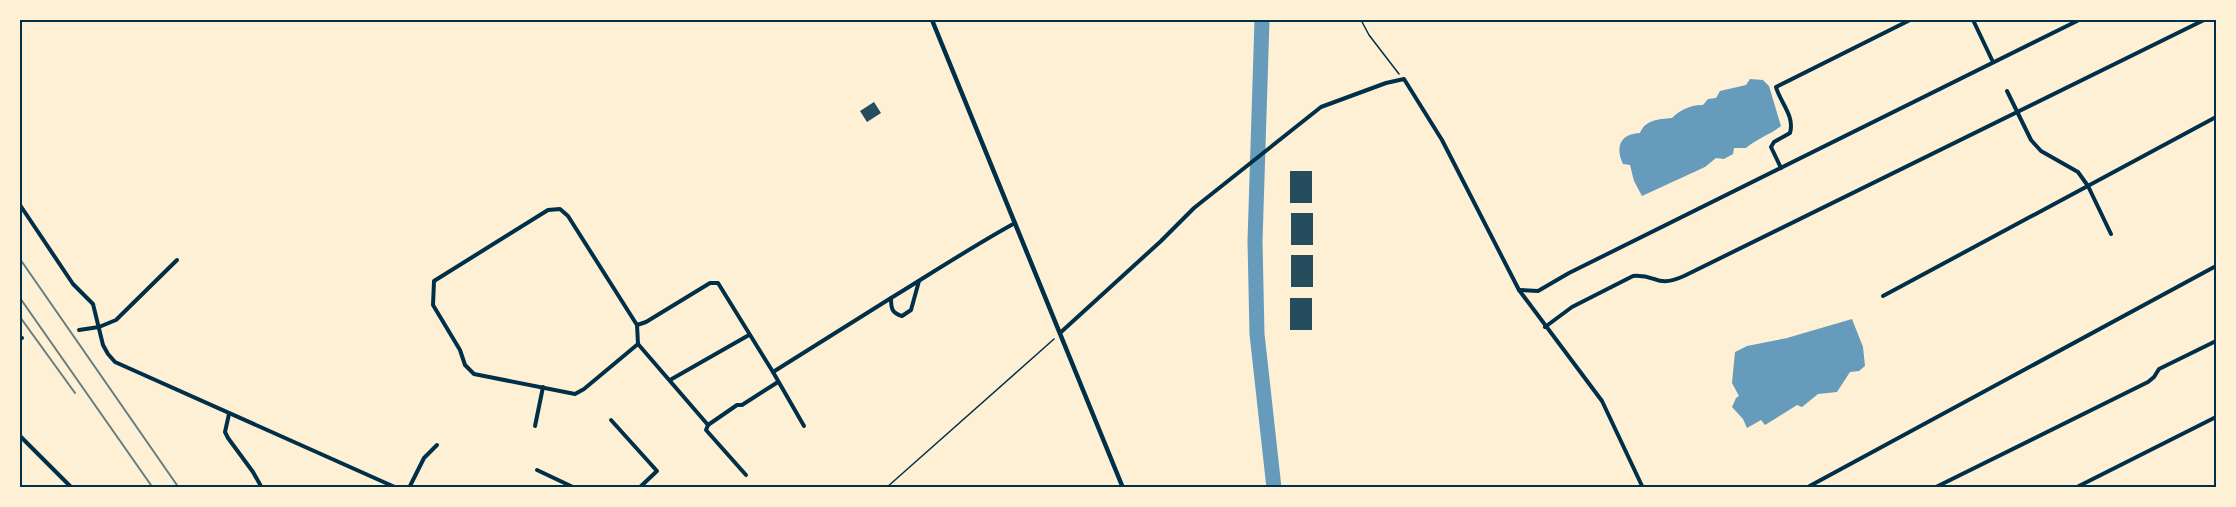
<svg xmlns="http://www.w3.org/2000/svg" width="2236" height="507" viewBox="0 0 2236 507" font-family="Mulish,sans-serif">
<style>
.water{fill:#669bbc}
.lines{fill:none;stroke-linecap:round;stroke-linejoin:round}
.river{stroke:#669bbc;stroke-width:15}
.building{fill:#264d5e}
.path{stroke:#003049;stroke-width:1.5}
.minor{stroke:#003049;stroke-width:4}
.tertiary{stroke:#003049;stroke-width:4.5}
.rail{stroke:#657d81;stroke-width:2}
.neatline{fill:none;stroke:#003049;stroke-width:2}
</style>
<rect width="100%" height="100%" fill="#fdf0d5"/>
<g class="water">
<path d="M 1750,79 L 1763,80 L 1769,86 L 1781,126 C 1770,135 1756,139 1746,148 L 1734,148 L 1733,154 L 1724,159 L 1716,158 L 1705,167 L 1642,196 L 1634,181 L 1630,165 L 1623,164 C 1615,147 1620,134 1640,133 C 1645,120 1659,119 1672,118 C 1679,110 1693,104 1703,105 L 1708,99 L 1716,98 L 1720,91 L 1746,85 Z"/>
<polygon points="1852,319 1863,347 1865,366 1859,371 1850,372 1837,392 1818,394 1802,407 1797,405 1765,425 1761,420 1747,428 1743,419 1732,407 1736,398 1739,396 1732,383 1735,352 1747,346 1787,338"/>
</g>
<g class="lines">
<polyline class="river" points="1262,20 1255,241 1257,334 1274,488"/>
</g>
<g class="building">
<polygon points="874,102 881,113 867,122 860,111"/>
<rect x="1290" y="171" width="22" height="32"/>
<rect x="1291" y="213" width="22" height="32"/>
<rect x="1291" y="255" width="22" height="32"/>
<rect x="1290" y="298" width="22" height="32"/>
</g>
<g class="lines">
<g class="path">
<polyline points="1361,20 1369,35 1399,74"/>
<polyline points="886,488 1054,339"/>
</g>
<g class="minor">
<polyline points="1973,20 1993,62"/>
<polyline points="2007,91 2031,140 2041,151 2078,172 2088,186 2111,234"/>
<path d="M 1781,168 L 1771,147 L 1774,142 L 1790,133 C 1795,116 1780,102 1776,87 L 1910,20"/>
<polyline points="20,205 73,284 93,304 103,345 108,354 115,362 397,488"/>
<polygon points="560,209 568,216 637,325 638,344 584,389 575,394 474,374 465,365 460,350 433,305 434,281 548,210"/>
<path d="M 919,281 L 911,310 L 902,316 C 892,313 891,309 891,298 C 932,273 973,246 1015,223"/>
<polyline points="1519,290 1538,291 1569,273 2079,20"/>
<polyline points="1883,296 2216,117"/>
<polyline points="637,325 646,322 710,283 718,283 773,372 891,298"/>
<path d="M 1545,327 L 1572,307 L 1633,276 C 1658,274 1655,289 1684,276 L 2204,20"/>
<polyline points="79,330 99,327 116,320 177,260"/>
<polyline points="1060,333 1161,241 1194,208 1321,107 1386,83 1404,79 1442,140 1519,290 1602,401 1643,488"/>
<polyline points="20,338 22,338"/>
<polyline points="638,344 708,425 706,430 746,475"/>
<polyline points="773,372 804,426"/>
<polyline points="670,380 749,335"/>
<polyline points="229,414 225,432 228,438 253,472 262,488"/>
<polyline points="611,420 657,471 639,488"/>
<polyline points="708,425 737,405 742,405 778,382"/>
<polyline points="535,426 543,387"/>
<polyline points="20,436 72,488"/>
<polyline points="537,470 575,488"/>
<polyline points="409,488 424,458 437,445"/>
<polyline points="1806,488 2216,266"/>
<polyline points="1934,488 2148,382 2154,377 2159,369 2216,341"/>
<polyline points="2075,488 2216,417"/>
</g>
<polyline class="tertiary" points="932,20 1123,488"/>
<g class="rail">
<polyline points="20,259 179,488"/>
<polyline points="20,298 153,488"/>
<polyline points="20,317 75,393"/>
</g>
</g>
<rect width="2236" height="507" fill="none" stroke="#fdf0d5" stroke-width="42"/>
<rect x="21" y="21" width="2194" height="465" class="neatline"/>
</svg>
